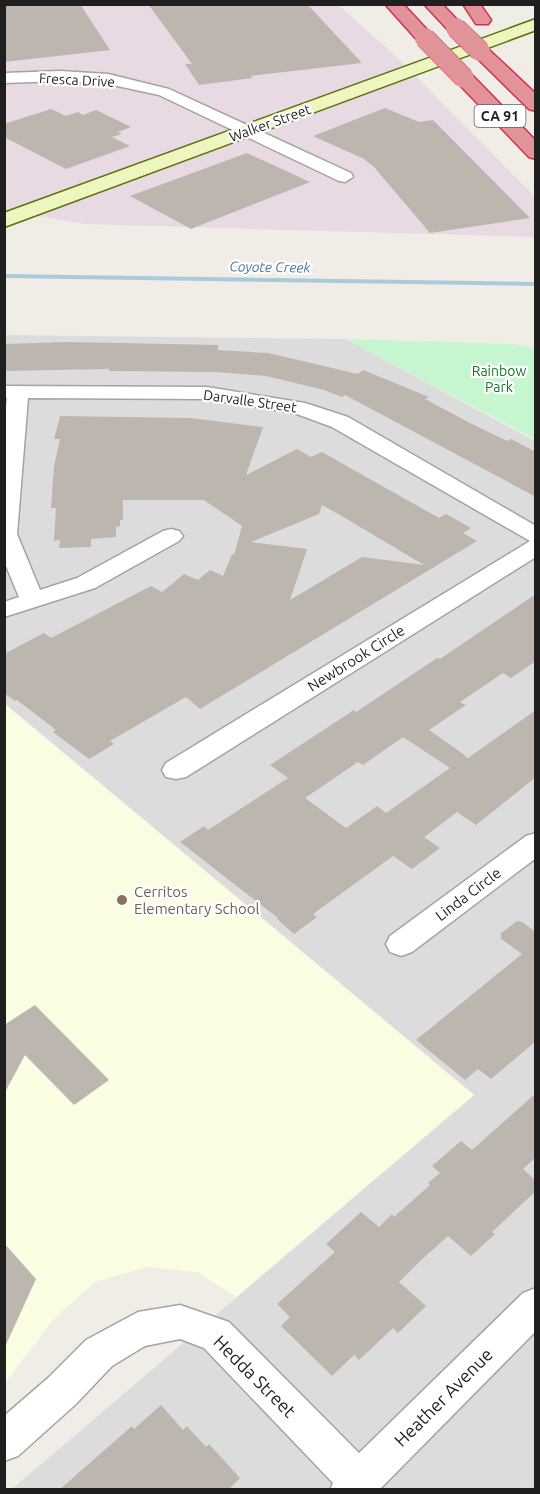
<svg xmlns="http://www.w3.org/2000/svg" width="540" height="1494" viewBox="0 0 540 1494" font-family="Ubuntu,sans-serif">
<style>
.residential{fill:#dddcdc}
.industrial{fill:#e8d9e3}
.education{fill:#fafde1}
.park{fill:#c6f6d0}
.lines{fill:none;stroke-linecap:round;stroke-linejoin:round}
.stream{fill:#a9cada;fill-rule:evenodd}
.building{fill:#bcb6af;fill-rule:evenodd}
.street-casing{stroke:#a3a3a3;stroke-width:3}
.secondary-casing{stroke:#5a710c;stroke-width:3}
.highway-casing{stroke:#d03055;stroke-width:3}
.street{fill:#fff;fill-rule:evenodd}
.secondary{fill:#edf6be;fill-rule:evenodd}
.highway{fill:#e29399;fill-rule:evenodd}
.highway-bridge-casing{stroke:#d03055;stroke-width:21;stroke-linecap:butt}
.highway-bridge{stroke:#e29399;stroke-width:20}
.education-dot{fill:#8d6e63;stroke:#fff;stroke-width:2}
.labels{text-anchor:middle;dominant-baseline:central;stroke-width:4.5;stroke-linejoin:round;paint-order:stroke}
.far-street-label{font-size:14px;fill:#1f1f1f;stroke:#fff}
.shield{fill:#fff;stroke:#626262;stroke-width:1.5}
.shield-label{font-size:14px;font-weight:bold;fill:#1f1f1f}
.far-water-label{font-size:14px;font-style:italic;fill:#5173aa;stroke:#fff}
.far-park-label{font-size:14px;fill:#127826;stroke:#fff}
.street-label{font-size:15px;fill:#1f1f1f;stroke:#fff}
.education-label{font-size:15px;fill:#785e54;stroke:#fff;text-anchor:start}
.near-street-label{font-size:18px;fill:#1f1f1f;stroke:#fff}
</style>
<rect width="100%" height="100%" fill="#efede6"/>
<polygon class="residential" points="5,335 346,339 535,441 535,1489 12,1489 474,1095 5,704"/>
<polygon class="industrial" points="4,5 338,5 399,59 535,197 535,237 85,224 38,216 5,219"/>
<polygon class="education" points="5,704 474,1095 236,1297 197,1272 147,1267 95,1282 54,1319 5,1383"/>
<polygon class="park" points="346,339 512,344 535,348 535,439"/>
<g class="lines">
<polygon class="stream" points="4,274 536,282 536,286 4,278"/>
</g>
<g class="building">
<polygon points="4,4 80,4 110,50 4,62"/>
<polygon points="148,4 307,4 362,63 250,76 253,78 199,85 185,64 192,64"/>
<polygon points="385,108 419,122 433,120 530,218 430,233 374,167 364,159 313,136"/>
<polygon points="51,109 66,116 78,112 83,115 96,110 131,127 118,132 122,134 112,137 130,146 66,169 4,137 4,124"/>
<polygon points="247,153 310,182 191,229 130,196"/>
<polygon points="68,342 218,345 218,350 268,353 358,374 363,370 429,397 425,399 470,423 507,441 511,439 536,452 536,497 345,395 342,397 324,390 266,376 215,372 109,371 109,369 4,371 4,344"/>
<path d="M 60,416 L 191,418 L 263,427 L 246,475 L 297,449 L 311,457 L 322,452 L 439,518 L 446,514 L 471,528 L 463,533 L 477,541 L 200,709 L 186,697 L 110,741 L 114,744 L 89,759 L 53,732 L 56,730 L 17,700 L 15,701 L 4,693 L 4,654 L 44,633 L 51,638 L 151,586 L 162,592 L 184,574 L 198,580 L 210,570 L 223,576 L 232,554 L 234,555 L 242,526 L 204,500 L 123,500 L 123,520 L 120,520 L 120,526 L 116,527 L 116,537 L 91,539 L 91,547 L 59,548 L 60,540 L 54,541 L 56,508 L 51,508 L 54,466 L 60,439 L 54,439 ZM 322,505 L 340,515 L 424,565 L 362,557 L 290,600 L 307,549 L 251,542 L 319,514 Z"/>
<path d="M 536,594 L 536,661 L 511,678 L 503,673 L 460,702 L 466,705 L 429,730 L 466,756 L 465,757 L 468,758 L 536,710 L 536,777 L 476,825 L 457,812 L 424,837 L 440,848 L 412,869 L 393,856 L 313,914 L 317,917 L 294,934 L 277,919 L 278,918 L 180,842 L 204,826 L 208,830 L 288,778 L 270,765 L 354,710 L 356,712 L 437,658 L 440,659 ZM 403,737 L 450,768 L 386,813 L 377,806 L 346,828 L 305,798 L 358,762 L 363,765 Z"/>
<polygon points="517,921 522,922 536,932 536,1041 491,1079 478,1069 465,1080 416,1040 522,954 500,938 502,936 500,934"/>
<polygon points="35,1005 109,1080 74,1105 25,1055 4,1094 4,1025"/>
<polygon points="536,1093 536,1157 523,1169 535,1180 535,1192 492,1232 495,1234 471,1256 448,1236 419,1262 399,1282 426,1306 398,1333 393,1328 359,1360 354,1355 332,1376 281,1326 290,1317 277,1304 335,1252 326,1244 361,1212 379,1227 392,1214 394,1217 430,1185 428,1183 440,1173 432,1166 461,1141 472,1150"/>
<polygon points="4,1243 36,1279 4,1349"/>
<polygon points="161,1405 183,1430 187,1426 206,1447 209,1444 240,1478 228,1490 59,1490 132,1426 134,1429"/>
</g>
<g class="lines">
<g class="street-casing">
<g id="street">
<polygon points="60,71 108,74 169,89 351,173 353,177 345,182 339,181 159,95 108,84 60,81 4,83 4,73"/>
<polygon points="4,386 207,387 305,403 348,417 536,526 536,557 186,777 176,779 166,777 162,770 166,763 530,541 332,427 294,413 207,399 28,398 17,534 40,590 77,578 163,531 171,529 179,531 183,536 179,541 95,588 4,617 4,602 19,597 4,561 4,423 7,398 4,398"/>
<polygon points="536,833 536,858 412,952 401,956 390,952 386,944 390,936 526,836"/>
<polygon points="536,1288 536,1331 379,1490 330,1490 333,1483 204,1348 180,1339 145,1346 112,1366 76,1404 18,1456 4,1461 4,1416 48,1378 86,1340 138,1312 180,1305 229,1322 359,1453 523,1293"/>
</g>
</g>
<g class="secondary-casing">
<polygon id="secondary" points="536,19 536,30 4,227 4,213"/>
</g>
<g class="highway-casing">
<g id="highway">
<polygon points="385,4 403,4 431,34 434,38 431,42 419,42"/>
<polygon points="424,4 442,4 465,28 462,32 450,32"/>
<polygon points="463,4 480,4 491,20 488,24 476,24"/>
<polygon points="480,46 486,47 536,94 536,111 529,109 474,55 471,51 474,47"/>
<polygon points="464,72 471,74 536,141 536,159 529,157 457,82 455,78 457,74"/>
</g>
</g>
<use href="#street" class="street"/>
<use href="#secondary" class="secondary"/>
<use href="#highway" class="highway"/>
<g class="highway-bridge-casing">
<g id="highway-bridge">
<polyline points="456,28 480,51"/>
<polyline points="425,38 464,78"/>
</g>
</g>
<use href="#highway-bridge" class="highway-bridge"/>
</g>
<circle class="education-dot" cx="122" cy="900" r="6"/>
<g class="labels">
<g class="far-street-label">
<text transform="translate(77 80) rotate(3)">Fresca Drive</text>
<text transform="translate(270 123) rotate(-20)">Walker Street</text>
<text transform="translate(250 401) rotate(8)">Darvalle Street</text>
</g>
<rect class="shield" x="474.5" y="105" width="51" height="22" rx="4.5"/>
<g class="shield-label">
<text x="500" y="116">CA 91</text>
</g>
<g class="far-water-label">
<text transform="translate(270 267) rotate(1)">Coyote Creek</text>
</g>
<g class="far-park-label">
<text x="499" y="371">Rainbow<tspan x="499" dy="16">Park</tspan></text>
</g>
<g class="street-label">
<text transform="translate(356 658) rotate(-32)">Newbrook Circle</text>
<text transform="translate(468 894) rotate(-37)">Linda Circle</text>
</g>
<g class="education-label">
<text x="134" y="891">Cerritos<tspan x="134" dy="17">Elementary School</tspan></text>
</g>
<g class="near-street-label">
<text transform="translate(255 1376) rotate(45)">Hedda Street</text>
<text transform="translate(443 1397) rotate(-45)">Heather Avenue</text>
</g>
</g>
<rect width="540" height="1494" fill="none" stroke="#1f1f1f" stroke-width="12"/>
</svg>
